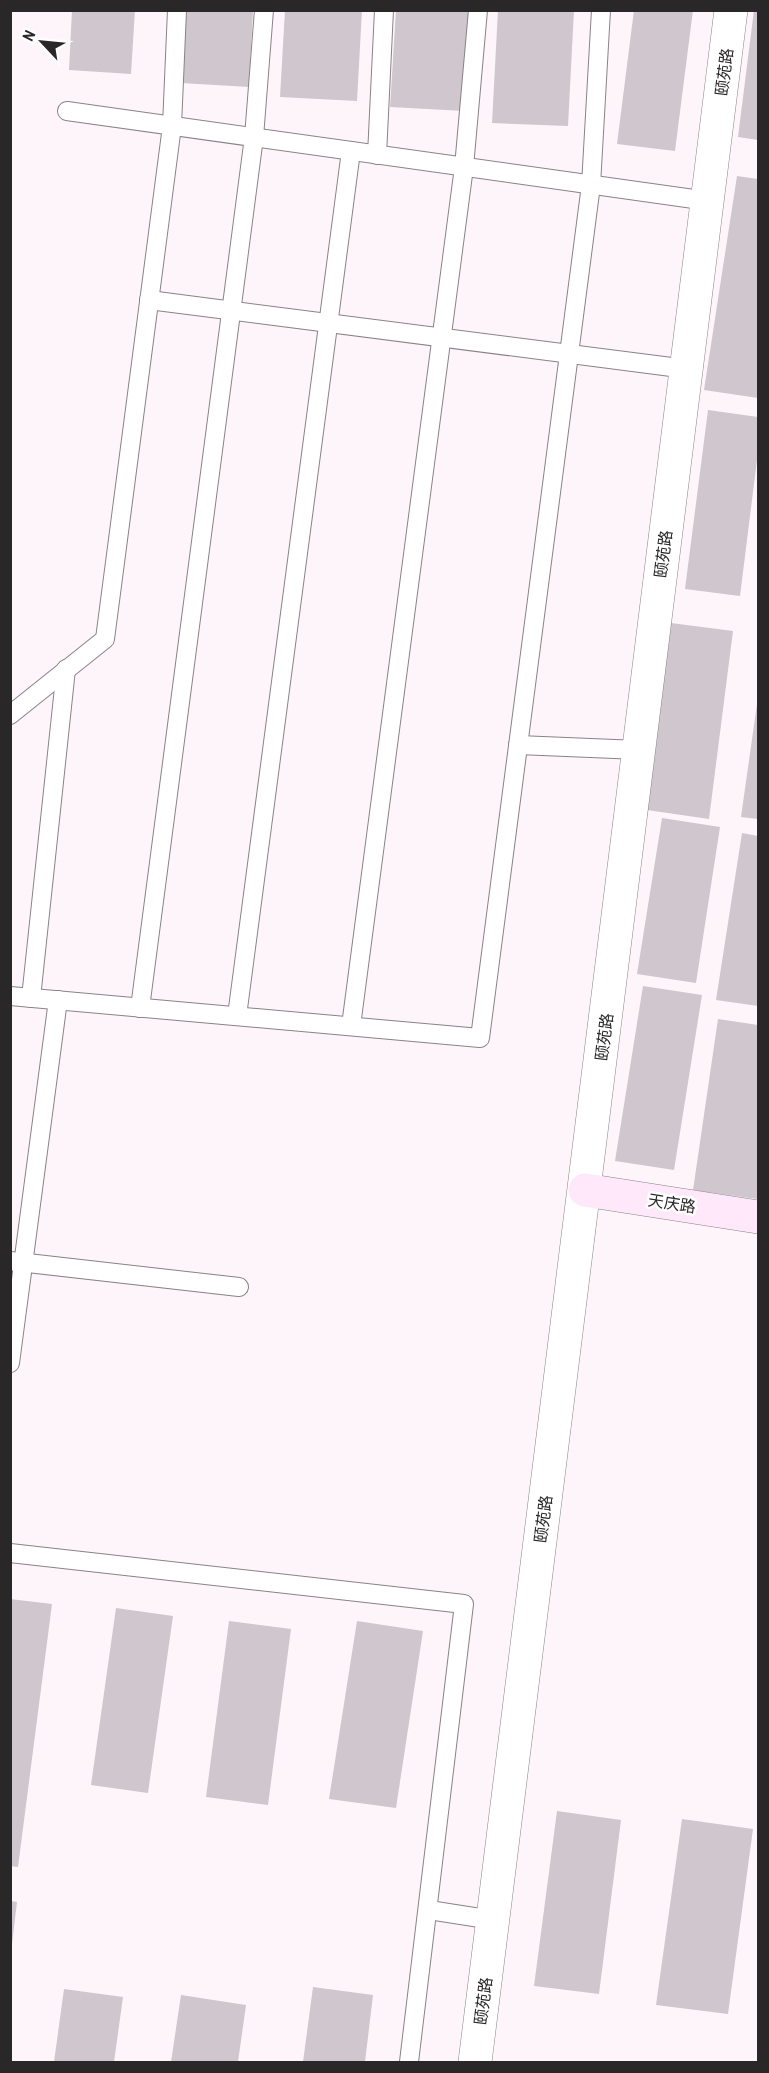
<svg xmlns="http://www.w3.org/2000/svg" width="769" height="2073" viewBox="0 0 769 2073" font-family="'Archivo Narrow','Noto Sans SC',sans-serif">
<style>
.building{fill:#cfc7cd}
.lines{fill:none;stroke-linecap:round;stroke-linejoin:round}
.lane-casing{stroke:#8a8287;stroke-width:20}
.street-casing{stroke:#8a8287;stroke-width:34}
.secondary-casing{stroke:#8a8287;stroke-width:34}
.lane{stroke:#fff;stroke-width:18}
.street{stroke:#fff;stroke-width:33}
.secondary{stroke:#fee8f9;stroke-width:33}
.labels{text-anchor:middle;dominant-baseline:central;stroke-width:5;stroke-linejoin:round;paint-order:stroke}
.street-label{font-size:16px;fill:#2a2729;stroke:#fff}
</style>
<rect width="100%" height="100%" fill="#fef5fb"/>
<g class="building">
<polygon points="72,10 135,10 131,74 69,70"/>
<polygon points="185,10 253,10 249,87 181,83"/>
<polygon points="285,10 362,10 357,101 280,97"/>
<polygon points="396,10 470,10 464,111 390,107"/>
<polygon points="498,10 574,10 568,126 492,123"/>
<polygon points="634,10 693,10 675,151 617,144"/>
<polygon points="754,10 758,10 758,140 738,137"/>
<polygon points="737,176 758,179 758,398 704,390"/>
<polygon points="708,410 758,417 758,452 740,596 685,589"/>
<polygon points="671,623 733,631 709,819 647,810"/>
<polygon points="757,704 758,704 758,819 741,817"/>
<polygon points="662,818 720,827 696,983 637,974"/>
<polygon points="742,833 758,836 758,1006 716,1000"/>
<polygon points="643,986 702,995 674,1170 615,1161"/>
<polygon points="718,1019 758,1025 757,1199 693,1190"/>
<polygon points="10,1599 52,1604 18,1867 10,1866"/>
<polygon points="116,1608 173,1616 148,1793 91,1785"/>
<polygon points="229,1621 291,1629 268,1805 206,1797"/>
<polygon points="357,1621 423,1631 396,1808 329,1799"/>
<polygon points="557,1811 621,1820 599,1994 534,1986"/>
<polygon points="682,1819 753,1829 728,2014 656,2005"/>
<polygon points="10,1901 17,1902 12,1944 10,1943"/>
<polygon points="313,1987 373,1995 365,2062 303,2062"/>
<polygon points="64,1989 123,1997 114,2062 54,2062"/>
<polygon points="181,1995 246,2005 238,2062 171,2062"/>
</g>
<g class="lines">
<g class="lane-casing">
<g id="lane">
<polyline points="67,111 708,201"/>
<polyline points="377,155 384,10"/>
<polyline points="149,300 687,369"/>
<polyline points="10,715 105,639 172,126 177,10"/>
<polyline points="518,745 639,750"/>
<polyline points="10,996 480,1038 591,185 601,10"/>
<polyline points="31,998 66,669"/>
<polyline points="140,1008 254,137 264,10"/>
<polyline points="237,1016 351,151"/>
<polyline points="351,1026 464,167 478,10"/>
<polyline points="10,1261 239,1287"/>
<polyline points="10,1363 58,1000"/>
<polyline points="10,1553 464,1604 409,2062"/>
<polyline points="429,1910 493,1920"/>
</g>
</g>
<g class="street-casing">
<polyline id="street" points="475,2062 731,10"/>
</g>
<g class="secondary-casing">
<polyline id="secondary" points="585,1190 758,1217"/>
</g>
<use href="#lane" class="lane"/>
<use href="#street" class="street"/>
<use href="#secondary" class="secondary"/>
</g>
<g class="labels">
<g class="street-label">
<text transform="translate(724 72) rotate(-83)">颐苑路</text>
<text transform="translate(663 554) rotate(-83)">颐苑路</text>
<text transform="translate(604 1037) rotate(-83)">颐苑路</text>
<text transform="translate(672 1203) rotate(9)">天庆路</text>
<text transform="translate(543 1519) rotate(-83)">颐苑路</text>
<text transform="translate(483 2001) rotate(-83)">颐苑路</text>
</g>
</g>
<rect width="769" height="2073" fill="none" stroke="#2a2729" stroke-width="24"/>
<g transform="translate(42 42) rotate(296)" stroke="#ffffff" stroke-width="4.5" paint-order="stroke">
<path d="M0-4.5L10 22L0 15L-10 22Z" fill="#2a2729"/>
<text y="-9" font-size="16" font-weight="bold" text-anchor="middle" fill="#2a2729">N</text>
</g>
</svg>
